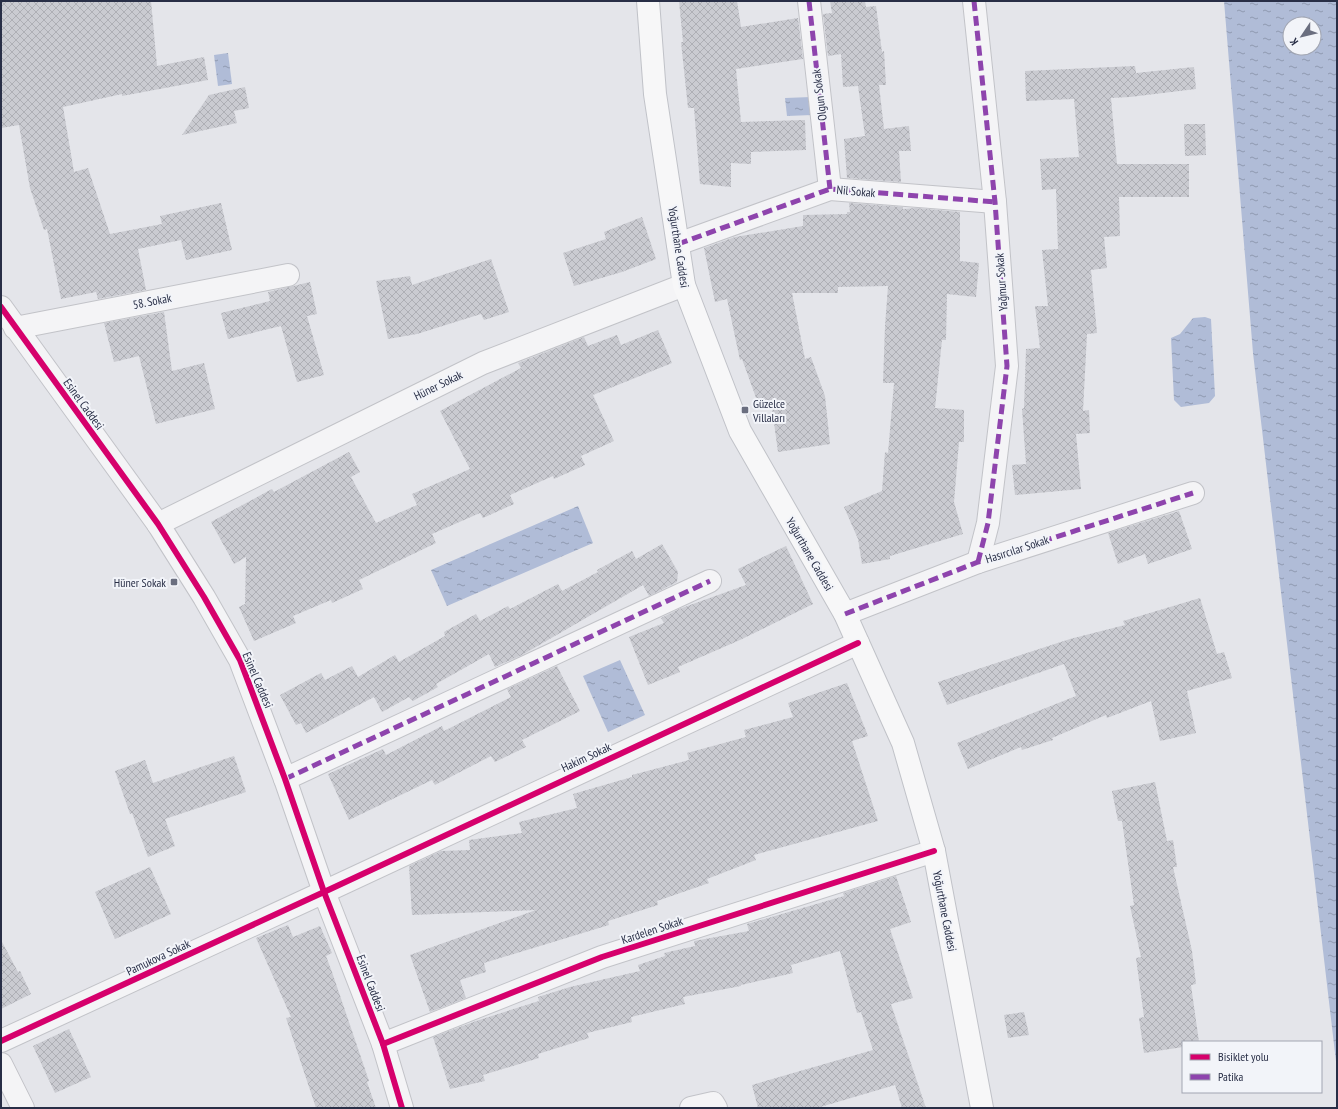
<svg xmlns="http://www.w3.org/2000/svg" width="1338" height="1109" viewBox="0 0 1338 1109" font-family="'PT Sans Narrow',sans-serif">
<style>
.water{fill:url(#water-ripples);fill-rule:evenodd}
.building{fill:url(#building-cross-hatch)}
.lines{fill:none;stroke-linecap:round;stroke-linejoin:round}
.minor-casing{stroke:#c2c3c8;stroke-width:24}
.major-casing{stroke:#c0c2c8;stroke-width:24}
.minor{stroke:#f4f4f6;stroke-width:22}
.major{stroke:#f7f7f8;stroke-width:22}
.quiet{stroke:#8e44ad;stroke-width:5;stroke-dasharray:10 5;stroke-linecap:butt}
.cycleway-casing{stroke:#f2f4f9;stroke-width:8}
.cycleway{stroke:#d6006c;stroke-width:6}
.poi-dot{fill:#6a6e7f;stroke:#f2f4f9;stroke-width:1.5}
.labels{text-anchor:middle;dominant-baseline:central;stroke-width:4;stroke-linejoin:round;paint-order:stroke}
.street-label{font-size:12px;fill:#282e46;stroke:#f2f4f9}
.poi-label{font-size:12px;fill:#282e46;stroke:#f2f4f9;text-anchor:start}
</style>
<defs>
<pattern id="water-ripples" width="26" height="14" patternUnits="userSpaceOnUse"><rect width="26" height="14" fill="#b0bcd7"/><path d="M2 4q2-2 4 0t4 0M15 11q2-2 4 0t4 0" fill="none" stroke="#8f99b0"/></pattern>
<pattern id="building-cross-hatch" width="8" height="8" patternUnits="userSpaceOnUse"><rect width="8" height="8" fill="#cacbd1"/><path d="M0 0l8 8M0 8l8-8" fill="none" stroke="#aeafb5"/></pattern>
</defs>
<rect width="100%" height="100%" fill="#e4e5ea"/>
<g class="water">
<path d="M 1224,1 L 1337,1 L 1337,1070 L 1253,353 ZM 1290,24 L 1314,24 L 1314,48 L 1290,48 Z"/>
<polygon points="228,53 232,84 218,86 214,55"/>
<polygon points="811,97 812,115 787,116 785,98"/>
<polygon points="1205,317 1211,319 1215,396 1209,403 1181,407 1174,400 1171,338 1180,334 1193,318"/>
<polygon points="578,506 593,543 447,606 431,570"/>
<polygon points="620,660 645,715 608,732 583,676"/>
</g>
<g class="building">
<polygon points="1,1 151,1 157,66 204,57 208,80 122,96 122,94 63,107 74,172 88,168 110,234 162,224 160,216 221,203 232,250 186,260 181,240 138,249 146,290 98,299 96,292 61,299 47,229 44,230 30,188 19,125 1,128"/>
<polygon points="679,1 737,1 741,27 798,18 803,59 736,69 741,122 805,120 806,150 751,152 751,164 731,163 731,187 700,184 694,108 688,108 681,42 683,42"/>
<polygon points="830,1 865,1 866,7 876,6 882,52 884,51 886,85 879,85 884,129 909,126 911,151 899,151 901,182 847,178 844,139 865,136 858,86 843,87 841,54 828,56 823,14 832,13"/>
<polygon points="1135,66 1136,73 1194,67 1196,89 1130,97 1111,98 1117,164 1189,164 1189,197 1119,197 1120,236 1104,237 1107,268 1091,270 1097,333 1087,334 1083,411 1089,410 1090,433 1076,434 1081,489 1015,495 1012,465 1026,464 1022,409 1024,408 1026,349 1040,348 1035,306 1048,306 1042,250 1058,249 1056,189 1042,190 1040,159 1079,157 1074,99 1026,101 1025,71"/>
<polygon points="245,87 249,108 234,111 237,123 182,135 209,95"/>
<polygon points="1184,124 1205,124 1206,155 1185,156"/>
<polygon points="849,203 903,207 903,209 916,208 960,212 960,261 979,263 976,297 947,294 946,340 942,340 935,408 964,410 964,442 959,442 954,502 963,534 890,556 890,559 862,564 858,539 844,507 882,491 885,452 888,453 894,383 883,383 885,326 888,286 838,287 838,293 792,293 805,359 811,357 825,396 830,444 778,452 771,401 759,406 742,359 740,360 727,299 715,302 704,248 735,237 803,226 803,215 847,214 847,212 850,212"/>
<polygon points="642,217 656,259 622,272 574,286 563,253 606,239 604,232"/>
<polygon points="491,259 509,312 484,320 481,314 417,334 388,339 376,281 410,276 412,285"/>
<polygon points="310,282 317,314 307,316 324,375 297,382 281,326 228,339 221,313 270,301 268,292"/>
<polygon points="164,312 172,371 204,363 215,409 156,424 139,356 114,362 104,323"/>
<polygon points="658,330 672,363 593,395 614,441 581,456 585,465 554,479 553,476 510,495 514,504 483,518 480,513 432,534 436,543 359,580 363,589 332,603 331,600 293,616 296,623 254,641 239,607 245,604 246,557 234,564 211,522 272,489 274,492 349,452 360,472 351,477 376,523 417,505 412,494 470,469 440,411 521,368 518,363 584,337 588,346 617,335 621,345"/>
<polygon points="1179,511 1192,549 1148,564 1145,554 1118,564 1108,533"/>
<polygon points="662,544 678,572 677,582 649,596 643,585 522,655 495,667 489,654 436,684 438,687 413,701 409,697 382,712 374,697 306,733 301,723 296,725 280,695 321,673 325,680 352,666 358,677 395,655 399,662 445,636 444,632 476,614 480,621 508,606 510,609 558,584 562,591 598,572 597,570 632,551 636,559"/>
<polygon points="786,546 813,604 740,640 678,667 680,672 648,685 629,637 664,623 661,618 679,609 746,585 738,569"/>
<polygon points="1200,598 1217,654 1224,652 1232,678 1187,691 1196,733 1160,741 1151,701 1107,718 1106,715 1052,738 1053,740 1022,750 1021,747 968,769 957,743 1076,696 1064,664 947,705 938,682 1070,639 1125,625 1123,621"/>
<polygon points="557,666 580,711 522,740 526,747 495,762 491,756 435,785 432,780 349,820 328,774 383,749 386,755 442,726 444,731 511,697 507,689"/>
<polygon points="847,683 868,736 852,741 878,821 754,855 756,860 707,879 709,883 657,901 658,905 608,921 609,925 484,963 486,972 460,980 466,998 430,1012 410,955 536,910 412,915 409,866 441,851 470,850 469,840 522,833 519,822 577,808 573,794 632,777 632,775 689,760 687,753 746,737 744,730 793,717 788,703"/>
<polygon points="234,756 246,792 165,819 175,846 148,857 132,813 130,814 115,771 145,760 153,783"/>
<polygon points="1155,782 1167,841 1173,840 1177,867 1173,867 1192,951 1196,984 1191,985 1199,1042 1183,1042 1183,1047 1144,1053 1139,1018 1144,1017 1136,958 1141,957 1130,906 1134,905 1122,821 1118,821 1112,791"/>
<polygon points="150,867 171,914 115,939 95,892"/>
<polygon points="896,876 911,922 890,929 913,998 891,1004 926,1108 902,1108 895,1085 817,1108 758,1108 752,1085 873,1050 861,1012 857,1013 840,951 791,965 793,973 741,985 741,986 683,997 685,1004 631,1017 632,1022 587,1033 589,1038 538,1054 539,1058 483,1075 485,1081 450,1089 433,1037 476,1021 539,1001 538,997 570,987 640,971 638,965 665,956 664,953 695,946 694,941 749,931 747,924 844,896 843,893"/>
<polygon points="288,925 293,937 320,926 332,953 326,956 332,972 369,1081 367,1082 376,1108 316,1108 286,1018 291,1017 256,938"/>
<polygon points="1,940 18,972 20,971 31,994 1,1009"/>
<polygon points="1024,1012 1029,1035 1008,1038 1004,1015"/>
<polygon points="69,1029 91,1077 55,1093 33,1046"/>
</g>
<g class="lines">
<g class="minor-casing">
<g id="minor">
<polyline points="809,1 830,189"/>
<polyline points="974,1 995,202 1007,366 988,523 978,562"/>
<polyline points="678,244 830,189 995,202"/>
<polyline points="1,307 158,524 204,597 240,660 285,779 324,892 383,1044 402,1108"/>
<polyline points="15,328 288,275"/>
<polyline points="158,524 483,363 684,285"/>
<polyline points="845,614 978,562 1193,493"/>
<polyline points="285,779 710,581"/>
<polyline points="1,1041 324,892 858,643"/>
<polyline points="383,1044 602,957 934,851"/>
<polyline points="1,1064 23,1108"/>
<polyline points="691,1108 713,1103 716,1108"/>
</g>
</g>
<g class="major-casing">
<polyline id="major" points="648,1 655,94 684,285 740,431 845,614 903,743 934,851 982,1108"/>
</g>
<use href="#minor" class="minor"/>
<use href="#major" class="major"/>
<g class="quiet">
<polyline points="809,1 830,189"/>
<polyline points="974,1 995,202 1007,366 988,523 978,562"/>
<polyline points="678,244 830,189 995,202"/>
<polyline points="845,614 978,562 1193,493"/>
<polyline points="285,779 710,581"/>
</g>
<g class="cycleway-casing">
<g id="cycleway">
<polyline points="1,307 158,524 204,597 240,660 285,779 324,892 383,1044 402,1108"/>
<polyline points="1,1041 324,892 858,643"/>
<polyline points="383,1044 602,957 934,851"/>
</g>
</g>
<use href="#cycleway" class="cycleway"/>
</g>
<g class="poi-dot">
<rect x="741" y="406" width="8" height="8" rx="2"/>
<rect x="170" y="578" width="8" height="8" rx="2"/>
</g>
<g class="labels">
<g class="street-label">
<text transform="translate(819 95) rotate(-97)">Olgun Sokak</text>
<text transform="translate(856 191) rotate(5)">Nil Sokak</text>
<text transform="translate(679 247) rotate(81)">Yoğurthane Caddesi</text>
<text transform="translate(1001 282) rotate(-94)">Yağmur Sokak</text>
<text transform="translate(152 301) rotate(-11)">58. Sokak</text>
<text transform="translate(438 385) rotate(-26)">Hüner Sokak</text>
<text transform="translate(84 404) rotate(54)">Esinel Caddesi</text>
<text transform="translate(1017 549) rotate(-18)">Hasırcılar Sokak</text>
<text transform="translate(810 554) rotate(60)">Yoğurthane Caddesi</text>
<text transform="translate(258 680) rotate(67)">Esinel Caddesi</text>
<text transform="translate(586 757) rotate(-25)">Hakim Sokak</text>
<text transform="translate(945 911) rotate(79)">Yoğurthane Caddesi</text>
<text transform="translate(652 930) rotate(-18)">Kardelen Sokak</text>
<text transform="translate(158 957) rotate(-25)">Pamukova Sokak</text>
<text transform="translate(371 983) rotate(69)">Esinel Caddesi</text>
</g>
<g class="poi-label">
<text x="753" y="403">Güzelce<tspan x="753" dy="14">Villaları</tspan></text>
<text x="166" y="582" text-anchor="end">Hüner Sokak</text>
</g>
</g>
<rect width="1338" height="1109" fill="none" stroke="#282e46" stroke-width="4"/>
<rect x="1182" y="1041" width="140" height="52" fill="#f2f4f9" stroke="#a1a5b1"/>
<rect x="1190" y="1054" width="20" height="6" fill="#d6006c" stroke="#a1a5b1"/>
<text x="1218" y="1061" font-size="12" fill="#282e46">Bisiklet yolu</text>
<rect x="1190" y="1074" width="20" height="6" fill="#8e44ad" stroke="#a1a5b1"/>
<text x="1218" y="1081" font-size="12" fill="#282e46">Patika</text>
<g transform="translate(1302 36) rotate(235)"><circle r="19" fill="#f2f4f9" stroke="#a1a5b1"/>
<path d="M0-3L7 15L0 10L-7 15Z" fill="#6a6e7f"/>
<text y="-6" font-size="11" font-weight="bold" text-anchor="middle" fill="#282e46">K</text>
</g>
</svg>
